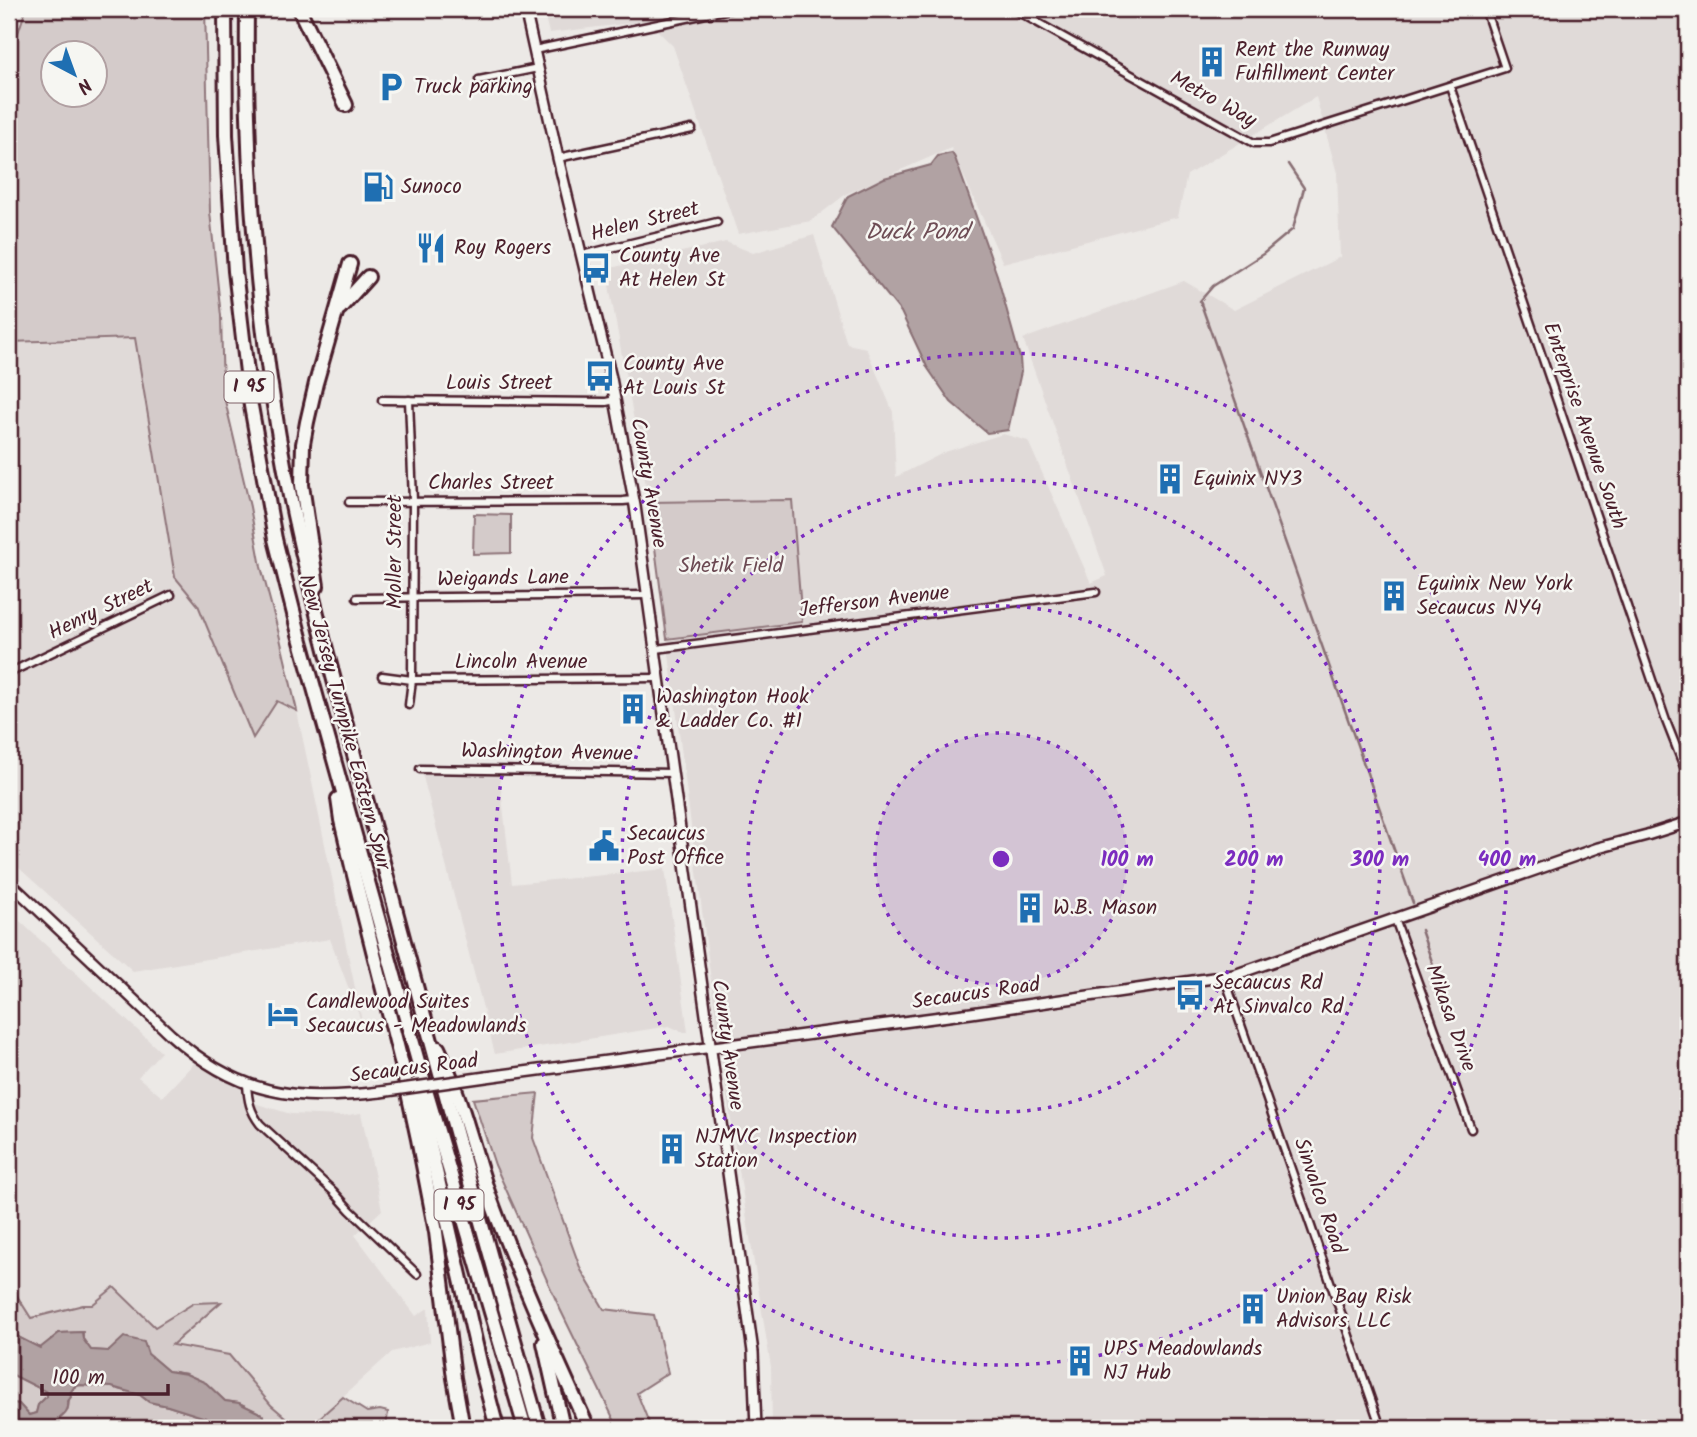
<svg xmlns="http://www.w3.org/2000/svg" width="1697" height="1437" viewBox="0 0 1697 1437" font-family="Kalam,sans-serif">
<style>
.built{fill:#e0dad8}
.green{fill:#d4cbca;stroke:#8f757a;stroke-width:2;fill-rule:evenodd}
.water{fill:#b1a2a3;stroke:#886e73;stroke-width:2}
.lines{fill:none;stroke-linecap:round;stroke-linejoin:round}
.stream{stroke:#886e73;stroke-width:2.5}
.minor-casing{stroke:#4a1f2b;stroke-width:11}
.secondary-casing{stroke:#4a1f2b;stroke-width:14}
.motorway-casing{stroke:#4a1f2b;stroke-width:18}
.minor{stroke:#f6f6f2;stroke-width:6}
.secondary{stroke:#f6f6f2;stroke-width:9}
.motorway{stroke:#f6f6f2;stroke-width:12}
.rail-casing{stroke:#4a1f2b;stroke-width:5}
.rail{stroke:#f6f6f2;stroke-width:2.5;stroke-dasharray:8;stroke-linecap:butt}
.secondary-bridge-casing{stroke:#4a1f2b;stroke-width:14;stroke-linecap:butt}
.secondary-bridge{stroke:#f6f6f2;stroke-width:9}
.ring{fill:none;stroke:#7b2cbf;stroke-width:3.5;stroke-dasharray:3.5 7}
.labels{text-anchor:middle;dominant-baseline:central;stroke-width:5;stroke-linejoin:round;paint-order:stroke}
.shield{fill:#f6f6f2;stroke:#7e6067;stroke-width:2}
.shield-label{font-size:19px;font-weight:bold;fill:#4a1f2b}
.poi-label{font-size:21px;fill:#4a1f2b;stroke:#f6f6f2;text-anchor:start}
.street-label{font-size:21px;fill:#4a1f2b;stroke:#f6f6f2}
.park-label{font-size:21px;fill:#6c4a53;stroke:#f6f6f2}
.water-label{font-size:23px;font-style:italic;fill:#6e4d55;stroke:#f6f6f2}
.centre{fill:#7b2cbf;stroke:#f6f6f2;stroke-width:3.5}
.ring-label{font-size:21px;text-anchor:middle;font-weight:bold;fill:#7b2cbf;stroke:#f6f6f2;stroke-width:5;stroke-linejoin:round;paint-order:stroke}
</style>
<rect width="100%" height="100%" fill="#ece9e6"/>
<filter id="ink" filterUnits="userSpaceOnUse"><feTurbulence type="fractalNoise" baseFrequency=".0143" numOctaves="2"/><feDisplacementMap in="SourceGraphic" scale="14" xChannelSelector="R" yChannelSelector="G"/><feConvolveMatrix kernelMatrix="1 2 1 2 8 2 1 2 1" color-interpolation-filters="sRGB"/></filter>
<g filter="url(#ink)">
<g class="built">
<polygon points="543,9 1688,9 1688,1428 772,1428 771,1367 722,1066 667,639 802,622 792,500 649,502 606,269 726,242 753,253 814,235 847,344 866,348 893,412 896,477 945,452 1003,434 1028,441 1091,583 1107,576 1023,339 1184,281 1234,310 1340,257 1337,173 1316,97 1187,175 1178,217 1003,263 951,148 846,194 811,221 738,234 673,46 648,21 549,33"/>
<polygon points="135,338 175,577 198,605 253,738 277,701 297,711 363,1026 330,939 133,971 9,859 9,342"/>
<polygon points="421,769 499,772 512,884 665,869 688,1032 683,1032 669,1026 495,1054"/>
<polygon points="9,911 161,1052 138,1077 162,1097 197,1060 245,1085 247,1101 291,1114 342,1116 361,1113 382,1210 355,1235 416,1316 428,1308 430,1342 392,1352 308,1428 298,1428 271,1405 229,1355 171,1345 220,1303 194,1303 155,1328 114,1287 92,1305 83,1305 31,1318 9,1283"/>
</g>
<g class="green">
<path d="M 26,9 L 205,9 L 210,212 L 221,316 L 223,392 L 250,507 L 261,567 L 279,634 L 297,711 L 277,701 L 253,738 L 198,605 L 175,577 L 135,338 L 9,342 L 9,60 ZM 94,52 L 94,94 L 52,94 L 52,52 Z"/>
<polygon points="792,500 802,622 667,639 649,502"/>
<polygon points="474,514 511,515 511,553 473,554"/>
<polygon points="538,1093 533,1138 581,1270 604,1309 654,1315 668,1373 637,1393 651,1428 618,1428 560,1309 495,1165 473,1099"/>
<polygon points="9,1283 31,1318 83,1305 92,1305 114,1287 155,1327 194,1303 221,1302 172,1345 229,1355 271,1405 298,1428 271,1428 262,1414 239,1403 225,1401 206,1383 186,1374 168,1371 148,1354 91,1350 83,1339 83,1332 59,1333 40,1349 20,1338 9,1329"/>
<polygon points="9,1373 47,1392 47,1396 38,1405 36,1413 29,1415 19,1404 13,1403 9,1396"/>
<path d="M 80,1385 L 112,1387 L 140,1395 L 149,1402 L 168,1406 L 206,1418 L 228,1428 L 49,1428 C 53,1423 64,1417 67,1411 C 72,1399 64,1391 80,1385 Z"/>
<polygon points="343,1397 367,1412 380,1410 388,1412 386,1428 308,1428"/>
</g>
<g class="water">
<polygon points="952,153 955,158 997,275 1020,358 1021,372 1008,430 987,433 951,402 927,367 901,312 832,227 848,196 884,178 931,165 938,156"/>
<path d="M 9,1329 L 20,1338 L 40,1348 L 59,1333 L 82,1332 L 83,1339 L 91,1350 L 109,1351 L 124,1337 L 144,1342 L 148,1354 L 168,1371 L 186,1374 L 206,1383 L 225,1401 L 239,1403 L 262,1414 L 271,1428 L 228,1428 L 206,1418 L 168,1406 L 149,1402 L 140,1395 L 112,1387 L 80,1385 L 75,1386 L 70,1393 L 71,1397 L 68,1401 C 70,1416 56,1418 49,1428 L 9,1428 L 9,1396 L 13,1403 L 19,1404 L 29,1415 L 36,1413 L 38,1405 L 47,1396 L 47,1392 L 9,1373 Z"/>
</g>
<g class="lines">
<g class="stream">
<polyline points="1288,164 1304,188 1293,229 1263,254 1213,286 1200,301 1413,903"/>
<polyline points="1421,930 1444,996"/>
</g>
<g class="minor-casing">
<g id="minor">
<polyline points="1013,9 1254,143 1269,143 1505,68 1485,9"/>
<polyline points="534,50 730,9"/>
<polyline points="479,80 538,68"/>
<polyline points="1450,86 1666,721 1688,777"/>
<polyline points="558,158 692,129"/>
<polyline points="582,255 717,222"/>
<polyline points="382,400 606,402 615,400"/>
<polyline points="349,502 623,501 634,500"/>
<polyline points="357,598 648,595"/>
<polyline points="656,649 1096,592"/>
<polyline points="9,673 171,595"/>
<polyline points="382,676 412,680 660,678"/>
<polyline points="409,705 412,680 413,501 409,400"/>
<polyline points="420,769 673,773"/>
<polyline points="1395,919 1471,1129"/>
<polyline points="1224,976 1381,1428"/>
<path d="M 247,1084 C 248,1101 250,1111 260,1124 L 333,1191 L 350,1210 L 417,1274"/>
</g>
</g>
<g class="secondary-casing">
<g id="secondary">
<polyline points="525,9 558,158 611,378 635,506 753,1352 756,1428"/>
<path d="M 9,882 L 171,1035 C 238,1095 294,1102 380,1092"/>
<polyline points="486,1077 971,1013 1234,975 1598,848 1647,835 1688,822"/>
</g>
</g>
<g class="motorway-casing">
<g id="motorway">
<polyline points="225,9 226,135 235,271 251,406 275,539 299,634 426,1090 525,1428"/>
<path d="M 247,9 C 245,172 258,336 290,496 C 314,613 347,728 378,843 C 429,1039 484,1234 539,1428"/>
<polyline points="299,9 346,105"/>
<polyline points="340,308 368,277"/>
<polyline points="317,586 302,485 303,444 307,422 316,383 350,264"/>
<polyline points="338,799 341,820 354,875 402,1065 418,1139 436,1232 454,1378 463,1428"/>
<path d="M 438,1048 C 461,1095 472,1146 489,1195 C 518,1275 553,1351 588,1428"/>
<polyline points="416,1084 482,1371 497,1428"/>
<polyline points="544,1343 563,1428"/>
</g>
</g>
<use href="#minor" class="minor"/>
<use href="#secondary" class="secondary"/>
<use href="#motorway" class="motorway"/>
<g class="rail-casing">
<polyline id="rail" points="9,28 15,9"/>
</g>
<use href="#rail" class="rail"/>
<g class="secondary-bridge-casing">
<polyline id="secondary-bridge" points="380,1092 486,1077"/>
</g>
<use href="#secondary-bridge" class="secondary-bridge"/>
</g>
</g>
<circle cx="1001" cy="859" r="126" fill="#7b2cbf" fill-opacity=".12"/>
<g class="ring">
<circle cx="1001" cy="859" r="126"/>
<circle cx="1001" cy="859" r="253"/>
<circle cx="1001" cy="859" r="379"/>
<circle cx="1001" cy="859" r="506"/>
</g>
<defs>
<g id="building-bare" transform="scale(2.415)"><path d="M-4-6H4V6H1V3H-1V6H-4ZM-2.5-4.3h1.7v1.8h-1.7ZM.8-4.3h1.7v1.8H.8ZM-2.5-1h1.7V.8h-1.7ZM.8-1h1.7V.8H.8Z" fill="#1f6fb2" stroke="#f6f6f2" stroke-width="2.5" paint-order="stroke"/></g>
<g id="parking-bare" transform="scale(2.415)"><path d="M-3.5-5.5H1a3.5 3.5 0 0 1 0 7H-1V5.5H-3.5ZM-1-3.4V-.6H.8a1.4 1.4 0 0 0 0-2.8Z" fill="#1f6fb2" stroke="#f6f6f2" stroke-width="2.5" paint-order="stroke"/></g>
<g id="fuel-bare" transform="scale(2.415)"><path d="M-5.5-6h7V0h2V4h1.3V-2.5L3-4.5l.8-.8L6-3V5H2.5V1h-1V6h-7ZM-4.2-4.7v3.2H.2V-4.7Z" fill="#1f6fb2" stroke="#f6f6f2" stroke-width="2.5" paint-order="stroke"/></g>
<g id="restaurant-bare" transform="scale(2.415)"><path d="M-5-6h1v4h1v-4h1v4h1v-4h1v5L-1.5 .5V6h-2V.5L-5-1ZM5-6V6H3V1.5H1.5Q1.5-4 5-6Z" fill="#1f6fb2" stroke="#f6f6f2" stroke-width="2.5" paint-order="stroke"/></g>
<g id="bus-bare" transform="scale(2.415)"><path d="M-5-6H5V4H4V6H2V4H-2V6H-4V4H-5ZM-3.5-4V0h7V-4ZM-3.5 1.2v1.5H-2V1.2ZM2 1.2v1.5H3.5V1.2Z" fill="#1f6fb2" stroke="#f6f6f2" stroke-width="2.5" paint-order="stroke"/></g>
<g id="civic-bare" transform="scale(2.415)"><path d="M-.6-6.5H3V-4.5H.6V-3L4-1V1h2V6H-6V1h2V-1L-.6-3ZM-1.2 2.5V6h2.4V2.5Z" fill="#1f6fb2" stroke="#f6f6f2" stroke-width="2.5" paint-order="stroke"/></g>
<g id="hotel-bare" transform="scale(2.415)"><path d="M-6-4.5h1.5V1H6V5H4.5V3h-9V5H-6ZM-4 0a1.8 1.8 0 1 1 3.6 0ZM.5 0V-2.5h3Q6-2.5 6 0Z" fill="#1f6fb2" stroke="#f6f6f2" stroke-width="2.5" paint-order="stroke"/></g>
</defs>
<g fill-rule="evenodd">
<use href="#building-bare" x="1212" y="62"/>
<use href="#parking-bare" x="391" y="87"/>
<use href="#fuel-bare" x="378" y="187"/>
<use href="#restaurant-bare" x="431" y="248"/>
<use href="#bus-bare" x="596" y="268"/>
<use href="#bus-bare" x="600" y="376"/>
<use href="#building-bare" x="1170" y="479"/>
<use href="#building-bare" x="1394" y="596"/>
<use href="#building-bare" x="633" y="709"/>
<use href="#civic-bare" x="604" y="846"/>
<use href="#building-bare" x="1030" y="908"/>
<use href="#bus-bare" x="1190" y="995"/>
<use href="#hotel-bare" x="283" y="1014"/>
<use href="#building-bare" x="672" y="1149"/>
<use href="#building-bare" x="1253" y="1309"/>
<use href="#building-bare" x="1080" y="1361"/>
</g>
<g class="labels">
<g class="shield">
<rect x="224.5" y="371.5" width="49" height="31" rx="5"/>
<rect x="434.5" y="1189.5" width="49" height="31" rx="5"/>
</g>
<g class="shield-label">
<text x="249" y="387">I 95</text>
<text x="459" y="1205">I 95</text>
</g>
<g class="poi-label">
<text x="1235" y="50">Rent the Runway<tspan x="1235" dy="24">Fulfillment Center</tspan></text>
<text x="414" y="87">Truck parking</text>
<text x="401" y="187">Sunoco</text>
<text x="454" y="248">Roy Rogers</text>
<text x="619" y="256">County Ave<tspan x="619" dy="24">At Helen St</tspan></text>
<text x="623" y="364">County Ave<tspan x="623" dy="24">At Louis St</tspan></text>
<text x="1193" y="479">Equinix NY3</text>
<text x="1417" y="584">Equinix New York<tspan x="1417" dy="24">Secaucus NY4</tspan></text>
<text x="656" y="697">Washington Hook<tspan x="656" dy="24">&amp; Ladder Co. #1</tspan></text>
<text x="627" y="834">Secaucus<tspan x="627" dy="24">Post Office</tspan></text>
<text x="1053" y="908">W.B. Mason</text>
<text x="1213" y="983">Secaucus Rd<tspan x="1213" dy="24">At Sinvalco Rd</tspan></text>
<text x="306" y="1002">Candlewood Suites<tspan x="306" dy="24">Secaucus - Meadowlands</tspan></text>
<text x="695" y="1137">NJMVC Inspection<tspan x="695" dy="24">Station</tspan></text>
<text x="1276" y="1297">Union Bay Risk<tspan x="1276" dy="24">Advisors LLC</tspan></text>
<text x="1103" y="1349">UPS Meadowlands<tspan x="1103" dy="24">NJ Hub</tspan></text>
</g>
<g class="street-label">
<text transform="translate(1213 100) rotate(29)">Metro Way</text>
<text transform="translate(645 222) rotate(-14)">Helen Street</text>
<text x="499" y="383">Louis Street</text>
<text transform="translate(1584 426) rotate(71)">Enterprise Avenue South</text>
<text x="491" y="483">Charles Street</text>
<text transform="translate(648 483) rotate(80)">County Avenue</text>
<text transform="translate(395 552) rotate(-90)">Moller Street</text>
<text transform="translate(503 579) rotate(-1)">Weigands Lane</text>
<text transform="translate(874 602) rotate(-7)">Jefferson Avenue</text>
<text transform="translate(101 610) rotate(-26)">Henry Street</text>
<text x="521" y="662">Lincoln Avenue</text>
<text transform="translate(344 722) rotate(75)">New Jersey Turnpike Eastern Spur</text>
<text transform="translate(547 753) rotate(1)">Washington Avenue</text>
<text transform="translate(976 994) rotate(-8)">Secaucus Road</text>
<text transform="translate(1450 1018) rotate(70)">Mikasa Drive</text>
<text transform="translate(727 1045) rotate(82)">County Avenue</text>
<text transform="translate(414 1069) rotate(-7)">Secaucus Road</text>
<text transform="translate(1319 1196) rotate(71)">Sinvalco Road</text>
</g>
<g class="park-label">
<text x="731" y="566">Shetik Field</text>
</g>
<g class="water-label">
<text x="917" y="233">Duck Pond</text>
</g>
</g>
<circle cx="1001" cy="859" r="10" class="centre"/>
<g class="ring-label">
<text x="1127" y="866">100 m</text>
<text x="1254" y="866">200 m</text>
<text x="1380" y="866">300 m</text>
<text x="1507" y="866">400 m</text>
</g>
<rect width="1697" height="1437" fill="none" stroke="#f6f6f2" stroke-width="35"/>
<rect x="18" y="18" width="1662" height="1402" fill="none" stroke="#4a1f2b" stroke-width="2.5" filter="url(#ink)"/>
<g transform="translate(74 74) rotate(139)"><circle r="33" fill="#f6f6f2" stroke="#b1a0a2" stroke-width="2"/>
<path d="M0-5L12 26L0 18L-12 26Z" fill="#1f6fb2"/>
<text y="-10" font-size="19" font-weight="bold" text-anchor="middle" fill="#4a1f2b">N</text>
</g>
<path d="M42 1384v10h126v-10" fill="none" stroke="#4a1f2b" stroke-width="3.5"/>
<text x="52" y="1384" font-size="21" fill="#4a1f2b" stroke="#f6f6f2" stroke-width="5" paint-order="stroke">100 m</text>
</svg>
